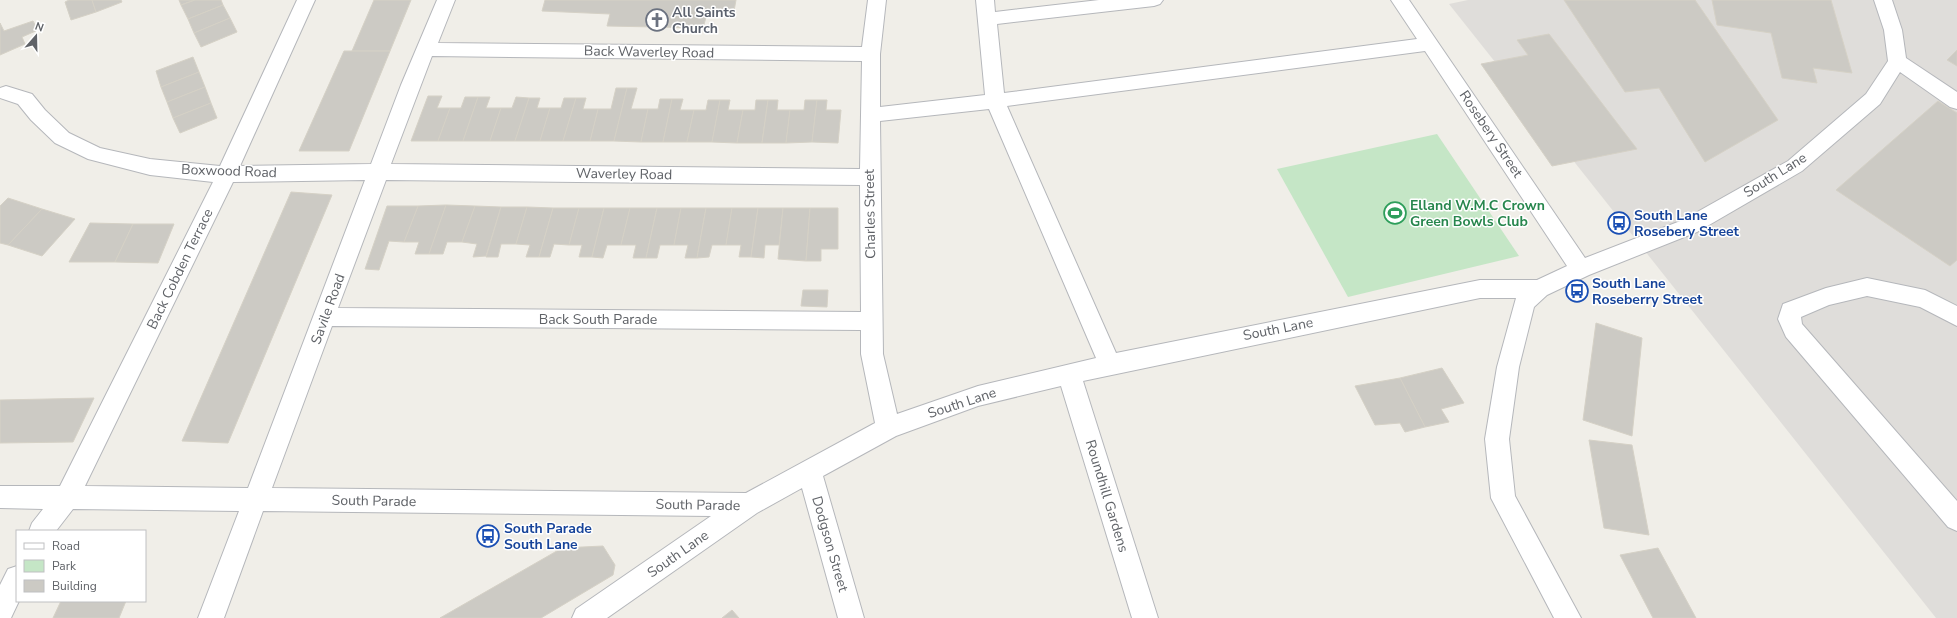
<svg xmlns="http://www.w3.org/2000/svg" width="1957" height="618" viewBox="0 0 1957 618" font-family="'Nunito Sans',sans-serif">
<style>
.industrial{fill:#dfddda}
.green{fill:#c5e6c6}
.building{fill:#cccac4;stroke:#d5d1c6}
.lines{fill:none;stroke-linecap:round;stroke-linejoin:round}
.minor-casing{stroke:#b5b7bb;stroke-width:2}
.minor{fill:#fff;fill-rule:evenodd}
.labels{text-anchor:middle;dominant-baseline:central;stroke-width:3;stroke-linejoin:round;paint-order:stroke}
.worship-label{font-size:14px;font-weight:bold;fill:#5b616d;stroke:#fff;text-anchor:start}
.street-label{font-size:14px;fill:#5f6267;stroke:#fff}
.leisure-label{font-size:14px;font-weight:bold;fill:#27864d;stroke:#fff;text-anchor:start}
.transit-label{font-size:14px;font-weight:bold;fill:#164399;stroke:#fff;text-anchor:start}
</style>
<rect width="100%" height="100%" fill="#f0eee8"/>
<polygon class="industrial" points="1468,0 1957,0 1957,618 1936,618 1449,4"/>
<polygon class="green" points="1437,134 1519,256 1348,297 1277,169"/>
<g class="building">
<polygon points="69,0 92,0 96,12 71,20 65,2"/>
<polygon points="92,0 121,0 122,2 96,12"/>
<polygon points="179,0 195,0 181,5"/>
<polygon points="195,0 221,0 223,5 188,19 181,5"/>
<polygon points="374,0 411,0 390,51 352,51"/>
<polygon points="545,0 736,0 734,11 708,10 703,28 607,26 610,14 542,11"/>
<polygon points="1564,0 1695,0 1778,120 1705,162 1659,88 1625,92"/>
<polygon points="1712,0 1831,0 1852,73 1813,68 1817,83 1782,78 1771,33 1717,25"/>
<polygon points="223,5 230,18 194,33 188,19"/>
<polygon points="230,18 237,32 201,47 194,33"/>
<polygon points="33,21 38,30 22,37 25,44 0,55 0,23 4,31"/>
<polygon points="1549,34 1637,149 1552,166 1481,64 1528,55 1517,40"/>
<polygon points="1957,50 1957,66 1947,60"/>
<polygon points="344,51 390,51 349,151 299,151"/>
<polygon points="193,57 199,72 161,87 156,71"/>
<polygon points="199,72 205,87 167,102 161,87"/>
<polygon points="205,87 211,103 173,118 167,102"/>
<polygon points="616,88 627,88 614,141 590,141 598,109 611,109"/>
<polygon points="627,88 637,88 631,109 648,109 641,142 614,141"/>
<polygon points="428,96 442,96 437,108 450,108 438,141 411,141"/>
<polygon points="465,97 478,97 463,141 438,141 450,108 461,108"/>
<polygon points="478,97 490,97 486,108 501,108 490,141 463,141"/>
<polygon points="516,97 529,98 515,141 490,141 501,108 512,108"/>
<polygon points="529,98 540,98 537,108 550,108 540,141 515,141"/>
<polygon points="564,98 576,98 563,141 540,141 550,108 561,108"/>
<polygon points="576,98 586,98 583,109 598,109 590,141 563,141"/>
<polygon points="660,99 672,99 663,142 641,142 648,109 658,109"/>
<polygon points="672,99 683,99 680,110 694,110 687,142 663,142"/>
<polygon points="708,100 720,100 712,142 687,142 694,110 706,110"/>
<polygon points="720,100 730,100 728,110 743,110 737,143 712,142"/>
<polygon points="756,100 768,100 762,143 737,143 743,110 755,110"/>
<polygon points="768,100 778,100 777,110 790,110 786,143 762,143"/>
<polygon points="805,100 817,100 812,142 786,143 790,110 804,110"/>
<polygon points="817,100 827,100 826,110 841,110 838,143 812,142"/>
<polygon points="1938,101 1957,113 1957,260 1950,266 1836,190"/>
<polygon points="211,103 217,118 180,133 173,118"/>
<polygon points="291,192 332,195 228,443 182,441"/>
<polygon points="8,198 42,209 8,245 0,243 0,206"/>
<polygon points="446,205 429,254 415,254 419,242 404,242 418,206"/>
<polygon points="446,205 475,206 462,242 447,242 443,254 429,254"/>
<polygon points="387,206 418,206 404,242 389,241 379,270 365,269"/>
<polygon points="475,206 501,207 486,256 473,257 477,244 462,242"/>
<polygon points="501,207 527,207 516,244 501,244 498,257 486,257"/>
<polygon points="527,207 553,208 539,257 526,257 530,245 516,244"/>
<polygon points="553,208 579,208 569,245 554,244 550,257 539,257"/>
<polygon points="579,208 604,208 592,257 579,257 582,245 569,245"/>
<polygon points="604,208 630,208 621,245 607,245 603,258 592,257"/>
<polygon points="630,208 657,208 646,258 633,258 636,245 621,245"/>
<polygon points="657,208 681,208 674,245 660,245 657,258 646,258"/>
<polygon points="681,208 706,208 697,258 685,258 688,245 674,245"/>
<polygon points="706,208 732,208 726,245 712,245 709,257 697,258"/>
<polygon points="732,208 758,208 751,257 739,257 741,245 726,245"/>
<polygon points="758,208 783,208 779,245 765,245 764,258 751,257"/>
<polygon points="783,208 810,208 806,261 778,259"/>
<polygon points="810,208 838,208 838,249 821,249 821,261 806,261"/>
<polygon points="42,209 75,219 42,256 8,245"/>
<polygon points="90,223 133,224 115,262 69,262"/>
<polygon points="133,224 174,224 158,263 115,262"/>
<polygon points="803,290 828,290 827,307 801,306"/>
<polygon points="1596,323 1642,338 1632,436 1583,420"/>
<polygon points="1442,368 1464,403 1441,409 1449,422 1425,427 1400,378"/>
<polygon points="1400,378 1425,427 1405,432 1400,423 1375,425 1355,386"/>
<polygon points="94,398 73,442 0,443 0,400"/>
<polygon points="1589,440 1632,445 1649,535 1604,528"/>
<polygon points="603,546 615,565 613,575 541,618 440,618 562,548"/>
<polygon points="1658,548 1696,618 1653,618 1620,555"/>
<polygon points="61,601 126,601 119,618 53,618"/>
<polygon points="732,610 739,618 722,618"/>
</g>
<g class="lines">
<g class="minor-casing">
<g id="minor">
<path d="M 297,0 L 315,0 L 240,166 L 371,164 L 401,85 L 437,0 L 455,0 L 438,43 L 862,47 L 868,0 L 886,0 L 880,54 L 880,107 L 985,95 L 976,0 L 994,0 L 995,12 L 1099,0 L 1163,0 L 1160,4 L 1154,6 L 997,24 L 1004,93 L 1417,39 L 1391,0 L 1409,0 L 1585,258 L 1683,220 L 1788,161 L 1866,94 L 1888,61 L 1884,30 L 1874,0 L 1892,0 L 1902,30 L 1906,58 L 1957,92 L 1957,109 L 1950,107 L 1900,72 L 1880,104 L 1802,171 L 1697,232 L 1589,275 L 1547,295 L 1534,307 L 1519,367 L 1509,439 L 1515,496 L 1581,618 L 1554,618 L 1491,498 L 1485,439 L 1497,367 L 1516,298 L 1480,298 L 1083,381 L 1158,618 L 1132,618 L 1061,386 L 978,406 L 896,436 L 823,476 L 864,618 L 838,618 L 802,488 L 757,513 L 607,618 L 572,618 L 576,609 L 711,516 L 263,511 L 224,618 L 198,618 L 239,511 L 73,509 L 56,531 L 29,531 L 32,523 L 43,509 L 0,508 L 0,486 L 60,486 L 213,182 L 150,175 L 88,159 L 55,143 L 31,120 L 18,104 L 0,98 L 0,88 L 6,86 L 32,94 L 45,110 L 69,133 L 100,148 L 150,159 L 220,166 ZM 1425,51 L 1567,266 L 1537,280 L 1480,280 L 1116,353 L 1007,106 ZM 432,56 L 862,61 L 860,169 L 391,164 ZM 989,109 L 1096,358 L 978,386 L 897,414 L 883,354 L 880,121 ZM 365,180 L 248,488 L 85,486 L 233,182 ZM 386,180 L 860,185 L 861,312 L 338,308 ZM 332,326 L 861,330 L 861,354 L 875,423 L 746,493 L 272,488 Z"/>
<polygon points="1867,278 1925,290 1957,306 1957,326 1920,307 1867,296 1829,305 1801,317 1802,324 1957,501 1957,531 1948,527 1786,337 1778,319 1783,304 1826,288"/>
<polygon points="17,566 17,601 19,601 11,618 0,618 0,585 8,569"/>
</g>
</g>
<use href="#minor" class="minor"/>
</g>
<defs>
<g id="church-ring" transform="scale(1.15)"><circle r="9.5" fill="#fff" stroke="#6b7280" stroke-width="1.5"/><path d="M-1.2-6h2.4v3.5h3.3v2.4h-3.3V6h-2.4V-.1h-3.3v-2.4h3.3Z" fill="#6b7280"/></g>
<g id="stadium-ring" transform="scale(1.15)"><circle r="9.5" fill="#fff" stroke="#2e9e5b" stroke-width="1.5"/><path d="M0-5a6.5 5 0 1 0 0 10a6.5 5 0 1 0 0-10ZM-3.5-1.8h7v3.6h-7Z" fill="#2e9e5b"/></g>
<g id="bus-ring" transform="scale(1.15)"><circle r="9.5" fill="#fff" stroke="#1a4fb4" stroke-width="1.5"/><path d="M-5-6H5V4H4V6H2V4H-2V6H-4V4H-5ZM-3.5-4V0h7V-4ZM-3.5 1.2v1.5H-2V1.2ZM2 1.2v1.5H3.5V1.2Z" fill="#1a4fb4"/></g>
</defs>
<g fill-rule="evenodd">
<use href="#church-ring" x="657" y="20"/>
<use href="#stadium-ring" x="1395" y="213"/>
<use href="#bus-ring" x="1619" y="223"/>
<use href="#bus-ring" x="1577" y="291"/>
<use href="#bus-ring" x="488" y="536"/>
</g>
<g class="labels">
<g class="worship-label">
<text x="672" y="12">All Saints<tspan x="672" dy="16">Church</tspan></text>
</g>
<g class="street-label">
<text transform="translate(649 52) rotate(1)">Back Waverley Road</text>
<text transform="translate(1491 134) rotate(56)">Rosebery Street</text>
<text transform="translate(229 171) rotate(2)">Boxwood Road</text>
<text transform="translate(624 174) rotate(1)">Waverley Road</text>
<text transform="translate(1775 175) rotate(-32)">South Lane</text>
<text transform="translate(870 214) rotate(-91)">Charles Street</text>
<text transform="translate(180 269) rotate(-64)">Back Cobden Terrace</text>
<text transform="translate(328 309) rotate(-70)">Savile Road</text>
<text x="598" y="319">Back South Parade</text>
<text transform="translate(1278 329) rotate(-11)">South Lane</text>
<text transform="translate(962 403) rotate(-18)">South Lane</text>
<text transform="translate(1107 496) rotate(73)">Roundhill Gardens</text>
<text transform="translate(374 501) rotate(1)">South Parade</text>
<text transform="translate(698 505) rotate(1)">South Parade</text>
<text transform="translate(830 544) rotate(74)">Dodgson Street</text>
<text transform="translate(678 554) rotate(-35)">South Lane</text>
</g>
<g class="leisure-label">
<text x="1410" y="205">Elland W.M.C Crown<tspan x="1410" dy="16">Green Bowls Club</tspan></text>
</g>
<g class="transit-label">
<text x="1634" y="215">South Lane<tspan x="1634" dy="16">Rosebery Street</tspan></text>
<text x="1592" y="283">South Lane<tspan x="1592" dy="16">Roseberry Street</tspan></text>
<text x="504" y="528">South Parade<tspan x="504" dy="16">South Lane</tspan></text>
</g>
</g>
<rect x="16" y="530" width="130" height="72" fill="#ffffff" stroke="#bfc0c2"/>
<rect x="24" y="543" width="20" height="6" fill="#ffffff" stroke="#bfc0c2"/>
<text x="52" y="550" font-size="12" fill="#5f6267">Road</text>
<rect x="24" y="560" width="20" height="12" fill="#c5e6c6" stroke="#bfc0c2"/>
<text x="52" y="570" font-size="12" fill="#5f6267">Park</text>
<rect x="24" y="580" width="20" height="12" fill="#cccac4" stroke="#bfc0c2"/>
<text x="52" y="590" font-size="12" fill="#5f6267">Building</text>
<g transform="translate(36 36) rotate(20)" stroke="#ffffff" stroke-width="3" paint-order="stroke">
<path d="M0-3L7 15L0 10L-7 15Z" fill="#5f6267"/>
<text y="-6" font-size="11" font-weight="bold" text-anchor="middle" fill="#5f6267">N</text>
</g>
</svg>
